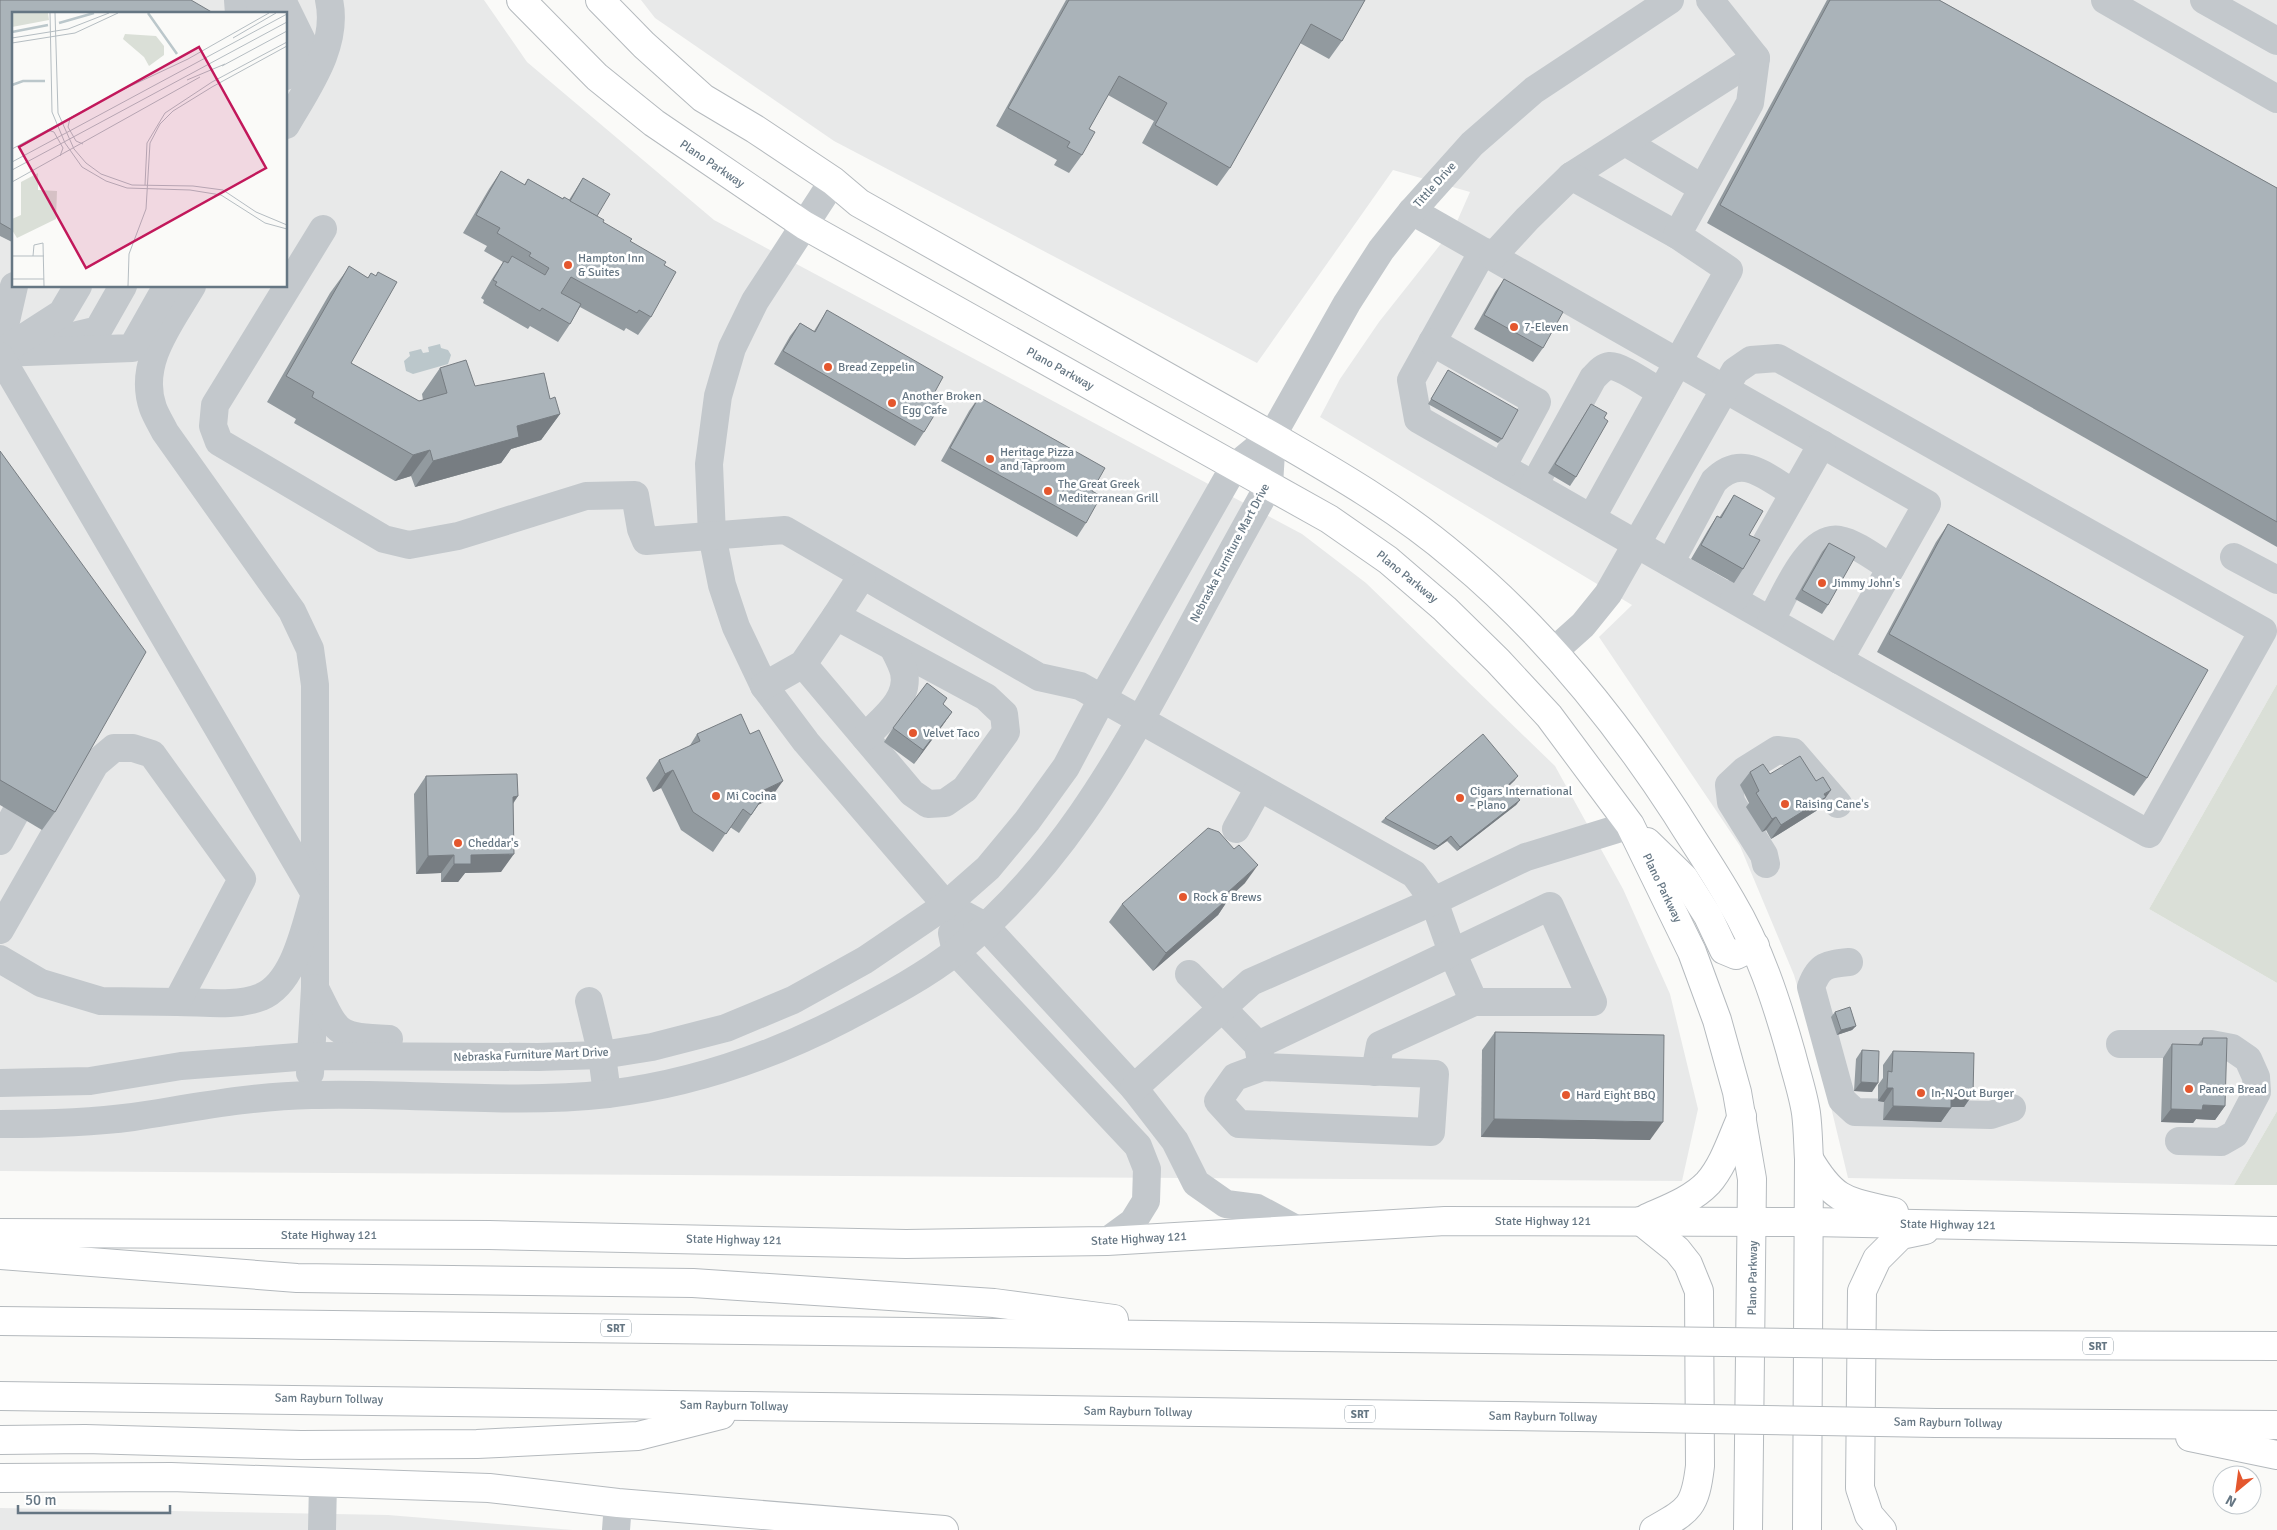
<svg xmlns="http://www.w3.org/2000/svg" width="2277" height="1530" viewBox="0 0 2277 1530" font-family="Signika,sans-serif">
<style>
.built{fill:#e8e9e9;fill-rule:evenodd}
.green{fill:#dadfd7}
.water{fill:#bbc7cb}
.lines{fill:none;stroke-linecap:round;stroke-linejoin:round}
.major-casing{stroke:#b5babe;stroke-width:30}
.highway-casing{stroke:#b4b9bd;stroke-width:30}
.minor{stroke:#c3c8cc;stroke-width:28}
.major{stroke:#fff;stroke-width:28}
.highway{stroke:#fff;stroke-width:28}
.highway-bridge-casing{stroke:#b4b9bd;stroke-width:30;stroke-linecap:butt}
.highway-bridge{stroke:#fff;stroke-width:28}
.wall{fill:#929a9f}
.shaded-wall{fill:#777d82}
.building{fill:#aab3b9;stroke:#777d82}
.poi-dot{fill:#e4572e;stroke:#fff;stroke-width:2}
.labels{text-anchor:middle;dominant-baseline:central;stroke-width:5;stroke-linejoin:round;paint-order:stroke}
.shield{fill:#fff;stroke:#939fa8;stroke-width:1}
.shield-label{font-size:11px;font-weight:bold;fill:#657683}
.street-label{font-size:12px;fill:#657683;stroke:#fff}
.poi-label{font-size:12px;fill:#657683;stroke:#fff;text-anchor:start}
.inset-river{fill:none;stroke:#bbc7cb;stroke-width:2.5}
.inset-road{fill:none;stroke:#b5bdc2;stroke-width:1}
.view{fill:#c2185b;fill-opacity:0.15;stroke:#c2185b;stroke-width:2.5}
.inset-edge{fill:none;stroke:#657683;stroke-width:2.5}
</style>
<rect width="100%" height="100%" fill="#fafaf8"/>
<g class="built">
<path d="M 0,0 L 484,0 L 527,62 L 714,220 L 1302,534 L 1366,583 L 1555,766 L 1623,889 L 1670,994 L 1698,1109 L 1682,1181 L 0,1171 ZM 14,14 L 286,14 L 286,286 L 14,286 Z"/>
<polygon points="641,0 2277,0 2277,684 2149,909 2277,983 2277,1111 2234,1185 1848,1178 1824,1078 1794,975 1740,846 1599,637 1632,605 1320,417 1340,379 1379,322 1455,226 1470,192 1393,170 1257,363 834,141 655,18"/>
<polygon points="0,1508 388,1515 573,1530 0,1530"/>
</g>
<g class="green">
<polygon points="2277,684 2277,983 2149,909"/>
<polygon points="2277,1111 2277,1185 2234,1185"/>
</g>
<polygon class="water" points="440,344 441,348 448,350 451,355 448,364 413,374 406,371 404,361 410,356 409,352 421,349 423,353 429,352 428,347"/>
<g class="lines">
<g class="major-casing">
<g id="major">
<polyline points="521,0 597,77 654,123 804,225 1329,519 1388,560 1445,609 1498,661 1549,716 1630,825 1692,952 1717,1020 1737,1092 1752,1179 1748,1530"/>
<path d="M 600,0 L 644,45 L 703,98 L 755,129 L 833,181 L 859,203 L 1272,436 C 1336,473 1400,510 1456,558 C 1544,631 1614,718 1676,813 C 1694,842 1714,871 1731,901 C 1759,948 1776,1000 1791,1053 C 1796,1073 1803,1093 1806,1113 C 1808,1128 1808,1144 1809,1159 L 1807,1530"/>
<polyline points="1647,842 1684,878 1708,916 1724,950 1736,955 1755,946"/>
<path d="M 1809,1159 C 1835,1203 1847,1201 1894,1212"/>
<path d="M 1647,1218 C 1667,1209 1692,1200 1708,1183 C 1724,1165 1732,1138 1742,1116"/>
<path d="M 1641,1221 L 1677,1250 L 1688,1264 L 1699,1291 L 1700,1466 C 1695,1508 1689,1510 1654,1530"/>
<polyline points="0,1233 489,1235 906,1244 1107,1241 1445,1221 1810,1222 2277,1231"/>
<polyline points="0,1478 171,1477 489,1488 618,1503 944,1530"/>
<polyline points="1882,1530 1869,1515 1860,1488 1862,1291 1877,1259 1901,1235 1925,1230"/>
</g>
</g>
<g class="highway-casing">
<g id="highway">
<polyline points="0,1255 297,1278 693,1283 994,1303 1114,1319"/>
<polyline points="0,1321 1648,1341"/>
<polyline points="1935,1345 2277,1346"/>
<polyline points="0,1396 1649,1418"/>
<polyline points="1936,1423 2277,1425"/>
<polyline points="2190,1437 2277,1455"/>
<polyline points="0,1440 85,1439 301,1445 477,1444 638,1436 721,1415"/>
</g>
</g>
<g class="minor">
<polyline points="238,0 239,14"/>
<polyline points="259,0 263,14"/>
<polyline points="282,0 304,45 286,76"/>
<polyline points="2105,0 2277,99"/>
<polyline points="2204,0 2277,41"/>
<path d="M 286,125 C 308,87 339,45 329,0"/>
<polyline points="1625,142 1702,188"/>
<polyline points="1571,176 1756,58"/>
<polyline points="833,181 755,301 732,348 718,396 709,464 712,535 722,585 736,627 764,686 806,742 946,905 985,926 1134,1088 1175,1141 1196,1183 1226,1204 1257,1208 1298,1230"/>
<polyline points="1412,211 1927,504 1839,660 1418,419 1411,380 1483,251"/>
<polyline points="323,229 215,405 213,426 219,442 384,539 409,545 458,536 586,496 635,495 641,529 646,541 785,530 1039,677 1080,686 1414,874 1434,901 1452,952 1474,1002"/>
<polyline points="1493,256 1527,219 1571,176 1677,235"/>
<path d="M 192,286 C 171,322 137,363 153,408 C 156,416 161,424 165,432 L 292,611 L 310,649 L 315,685 L 315,988 L 310,1073"/>
<polyline points="60,339 98,330 123,286"/>
<polyline points="1432,342 1537,402 1502,467"/>
<polyline points="0,347 14,286"/>
<polyline points="0,353 132,348 167,286"/>
<polyline points="0,353 62,313 78,286"/>
<path d="M 0,356 L 315,894 C 305,926 295,983 261,997 C 235,1007 204,1002 177,1002"/>
<path d="M 1534,485 L 1593,378 C 1598,373 1602,367 1610,366 C 1622,366 1649,386 1661,392"/>
<polyline points="1592,517 1729,270 1677,235 1750,103 1756,58 1710,0"/>
<polyline points="2234,557 2277,580"/>
<path d="M 1670,563 L 1714,481 C 1743,452 1765,477 1794,493"/>
<polyline points="1734,599 1822,444"/>
<polyline points="836,616 862,576"/>
<path d="M 1771,620 C 1784,597 1808,534 1840,540 C 1854,542 1878,560 1891,568"/>
<polyline points="1554,651 1583,625 1608,594 1735,371 1751,360 1778,358 2263,631 2149,834 1839,660"/>
<polyline points="764,686 803,664 912,793 928,804 945,803 965,789 1006,732 1004,714 986,697 836,616 803,664"/>
<path d="M 865,737 C 882,719 910,700 904,672 C 902,664 897,655 893,647"/>
<polyline points="1236,829 1259,788"/>
<polyline points="0,841 15,814"/>
<polyline points="1766,864 1764,855 1731,802 1729,785 1745,770 1777,750 1793,752 1838,804"/>
<polyline points="0,930 95,764 114,748 133,748 152,754 242,879 177,1002 101,1001 41,983 0,959"/>
<polyline points="952,933 956,952 1138,1146 1147,1169 1146,1201 1133,1222 1107,1241"/>
<path d="M 1849,962 C 1827,964 1819,965 1811,987 L 1842,1100 L 1855,1112 L 1991,1115 L 2012,1108"/>
<polyline points="1189,974 1258,1045"/>
<path d="M 315,988 C 338,1034 335,1037 389,1039"/>
<polyline points="589,1001 602,1055 607,1094"/>
<polyline points="2120,1044 2211,1044 2232,1048 2248,1059 2256,1077 2257,1092 2235,1134 2221,1142 2179,1141"/>
<polyline points="1262,1067 1258,1045 1550,906 1593,1002 1474,1002 1380,1045 1375,1072"/>
<polygon points="1262,1067 1435,1074 1431,1132 1239,1124 1218,1101 1235,1077"/>
<polyline points="0,1083 90,1081 181,1066 310,1056 538,1057 602,1055 652,1047 726,1028 793,1000 865,960 946,905 988,868 1027,821 1066,767 1102,699 1234,467 1272,436 1347,303 1381,250 1412,211 1472,144 1534,90 1670,0"/>
<polyline points="1134,1088 1251,982 1434,901 1526,857 1630,825"/>
<path d="M 0,1124 C 45,1124 88,1123 133,1117 C 192,1108 251,1096 311,1095 C 410,1092 509,1105 608,1094 C 690,1084 772,1056 845,1018 C 883,998 924,977 958,950 C 1057,870 1116,766 1175,657 C 1206,599 1237,542 1269,485 L 1272,436"/>
<polyline points="322,1530 323,1482"/>
<polyline points="616,1530 618,1503"/>
</g>
<use href="#major" class="major"/>
<use href="#highway" class="highway"/>
<g class="highway-bridge-casing">
<g id="highway-bridge">
<polyline points="1648,1341 1935,1345"/>
<polyline points="1649,1418 1936,1423"/>
</g>
</g>
<use href="#highway-bridge" class="highway-bridge"/>
</g>
<g class="wall">
<polygon points="0,0 14,14 14,243 0,236"/>
<polygon points="1066,0 1365,0 1342,41 1329,59 1300,43 1230,168 1217,186 1142,143 1154,121 1108,95 1089,129 1082,155 1069,173 1054,165 1057,160 996,126"/>
<polygon points="1827,0 1939,0 2277,188 2277,547 1707,223"/>
<polygon points="501,171 524,185 528,179 563,199 569,200 583,178 597,216 603,222 664,265 651,317 638,335 626,328 624,331 580,307 570,324 558,342 530,326 528,329 483,303 484,300 481,298 492,279 503,262 484,251 487,246 463,233 489,189"/>
<polygon points="349,267 368,278 376,276 378,272 351,363 419,401 423,400 422,394 440,368 475,386 550,399 560,414 541,440 511,449 501,463 415,487 411,476 395,481 294,423 296,419 267,402 330,293"/>
<polygon points="1504,279 1543,348 1533,362 1474,329 1495,292"/>
<polygon points="827,310 931,399 924,432 915,446 774,364 790,336 800,323 814,331"/>
<polygon points="1448,370 1502,439 1498,443 1428,404"/>
<polygon points="979,397 1086,523 1077,537 941,461 969,411"/>
<polygon points="1591,404 1576,477 1570,486 1548,473"/>
<polygon points="0,451 55,812 42,830 0,805"/>
<polygon points="1734,495 1749,535 1743,569 1734,583 1691,559 1708,530 1717,516 1719,518"/>
<polygon points="1948,524 2147,778 2134,796 1877,652 1936,542"/>
<polygon points="1829,543 1828,605 1822,614 1795,599 1822,552"/>
<polygon points="943,704 952,712 914,764 884,742 893,728"/>
<polygon points="697,734 770,799 759,804 739,833 730,827 713,852 681,830 661,788 653,792 646,778 659,760 689,747"/>
<polygon points="1750,772 1816,781 1831,790 1816,811 1771,839 1766,830 1762,832 1746,807 1749,803 1740,785"/>
<polygon points="426,776 518,796 513,804 501,872 465,873 458,882 441,882 441,873 416,874 414,794"/>
<polygon points="1515,780 1508,787 1520,800 1516,805 1457,851 1447,841 1434,850 1381,822 1385,818"/>
<polygon points="1245,883 1230,897 1218,915 1153,971 1109,922 1122,904"/>
<polygon points="1835,1012 1856,1026 1852,1030 1837,1035 1831,1017"/>
<polygon points="1495,1032 1650,1140 1481,1137 1482,1050"/>
<polygon points="2203,1038 2225,1106 2215,1120 2196,1119 2193,1123 2161,1122 2163,1058 2172,1044 2198,1045"/>
<polygon points="1862,1050 1872,1092 1854,1091 1856,1059"/>
<polygon points="1893,1051 1973,1094 1964,1107 1951,1107 1941,1122 1883,1120 1884,1102 1878,1101 1878,1085 1883,1078 1883,1065"/>
</g>
<g class="shaded-wall">
<polygon points="560,414 541,440 511,449 501,463 415,487 433,461 517,426"/>
<polygon points="430,450 411,476 395,481 413,455"/>
<polygon points="952,712 943,725 914,764 923,750"/>
<polygon points="673,770 661,788 653,792 665,774"/>
<polygon points="1518,776 1515,780 1504,790 1507,786"/>
<polygon points="783,781 770,799 750,809 762,791"/>
<polygon points="1831,790 1816,811 1771,839 1781,825"/>
<polygon points="518,796 505,814 513,797"/>
<polygon points="1520,800 1516,805 1457,851 1460,847"/>
<polygon points="1776,817 1766,830 1762,832 1772,819"/>
<polygon points="1451,836 1447,841 1434,850 1438,846"/>
<polygon points="514,854 501,872 465,873 458,882 441,882 454,864 471,855"/>
<polygon points="454,855 441,873 416,874 428,856"/>
<polygon points="1258,865 1245,883 1214,911 1227,893"/>
<polygon points="1230,897 1218,915 1153,971 1166,953"/>
<polygon points="1856,1026 1852,1030 1837,1035 1841,1030"/>
<polygon points="1861,1082 1878,1083 1872,1092 1854,1091"/>
<polygon points="1887,1088 1893,1088 1884,1102 1878,1101"/>
<polygon points="1951,1093 1973,1094 1964,1107 1942,1107"/>
<polygon points="2203,1105 2225,1106 2215,1120 2196,1119 2193,1123 2161,1122 2171,1109"/>
<polygon points="1893,1106 1951,1108 1941,1122 1883,1120"/>
<polygon points="1494,1119 1663,1122 1650,1140 1481,1137"/>
</g>
<g class="building">
<polygon points="0,0 191,0 215,14 14,14 14,231 0,223"/>
<polygon points="1069,0 1365,0 1342,41 1311,24 1230,168 1155,125 1167,103 1119,76 1089,129 1095,132 1082,155 1067,147 1070,142 1008,108"/>
<polygon points="1830,0 1939,0 2277,188 2277,522 1720,205"/>
<polygon points="501,171 525,185 528,179 563,199 564,197 604,220 603,222 632,239 630,241 666,262 664,265 676,272 651,317 639,310 637,313 571,277 561,293 581,304 570,324 542,308 540,311 495,285 497,282 493,280 504,261 508,263 512,256 545,275 549,268 529,256 531,253 497,233 500,228 476,215"/>
<polygon points="583,178 610,194 597,216 570,201"/>
<polygon points="349,266 368,278 371,273 376,276 378,272 397,282 351,363 419,401 447,393 440,368 466,360 475,386 544,373 550,399 555,397 560,414 517,426 519,437 433,461 430,450 413,455 312,397 314,392 286,376"/>
<polygon points="1504,279 1563,312 1543,348 1484,315"/>
<polygon points="827,310 943,377 931,399 941,404 924,432 783,351 800,323 815,332"/>
<polygon points="1448,370 1518,410 1502,439 1431,399"/>
<polygon points="979,397 1105,468 1092,491 1101,496 1086,523 950,448"/>
<polygon points="1591,404 1607,413 1604,418 1608,421 1576,477 1555,464"/>
<polygon points="0,451 146,652 55,812 0,780"/>
<polygon points="1734,495 1763,511 1749,535 1760,540 1743,569 1701,545 1717,516 1721,518"/>
<polygon points="1948,524 2208,670 2147,778 1889,634"/>
<polygon points="1829,543 1855,557 1828,605 1802,590"/>
<polygon points="927,683 947,698 943,704 952,712 923,750 893,728"/>
<polygon points="741,714 750,734 759,730 783,781 762,791 766,793 751,815 743,809 726,834 693,812 673,770 665,774 659,760 700,741 697,734"/>
<polygon points="1483,734 1518,776 1507,786 1520,800 1460,847 1451,836 1438,846 1385,818"/>
<polygon points="1800,756 1816,781 1823,777 1831,790 1824,794 1826,797 1781,825 1776,817 1772,819 1756,793 1759,791 1750,772 1763,764 1770,774"/>
<polygon points="517,774 518,796 513,797 514,854 471,855 471,864 454,864 454,855 428,856 426,776"/>
<polygon points="1208,828 1219,832 1234,849 1239,845 1258,865 1227,893 1230,897 1166,953 1122,904"/>
<polygon points="1850,1007 1856,1026 1841,1030 1835,1012"/>
<polygon points="1495,1032 1664,1035 1663,1122 1494,1119"/>
<polygon points="2203,1038 2227,1038 2225,1106 2203,1105 2202,1110 2171,1109 2172,1044 2202,1045"/>
<polygon points="1862,1050 1879,1051 1878,1083 1861,1082"/>
<polygon points="1893,1051 1974,1053 1973,1094 1951,1093 1951,1108 1893,1106 1893,1088 1887,1088 1888,1071 1892,1072"/>
</g>
<g class="poi-dot">
<circle cx="568" cy="265" r="5"/>
<circle cx="1514" cy="327" r="5"/>
<circle cx="828" cy="367" r="5"/>
<circle cx="892" cy="403" r="5"/>
<circle cx="990" cy="459" r="5"/>
<circle cx="1048" cy="491" r="5"/>
<circle cx="1822" cy="583" r="5"/>
<circle cx="913" cy="733" r="5"/>
<circle cx="716" cy="796" r="5"/>
<circle cx="1460" cy="798" r="5"/>
<circle cx="1785" cy="804" r="5"/>
<circle cx="458" cy="843" r="5"/>
<circle cx="1183" cy="897" r="5"/>
<circle cx="2189" cy="1089" r="5"/>
<circle cx="1921" cy="1093" r="5"/>
<circle cx="1566" cy="1095" r="5"/>
</g>
<g class="labels">
<g class="shield">
<rect x="601" y="1319.5" width="30" height="17" rx="4"/>
<rect x="2083" y="1337.5" width="30" height="17" rx="4"/>
<rect x="1345" y="1405.5" width="30" height="17" rx="4"/>
</g>
<g class="shield-label">
<text x="616" y="1328">SRT</text>
<text x="2098" y="1346">SRT</text>
<text x="1360" y="1414">SRT</text>
</g>
<g class="street-label">
<text transform="translate(712 164) rotate(34)">Plano Parkway</text>
<text transform="translate(1435 185) rotate(-48)">Tittle Drive</text>
<text transform="translate(1060 369) rotate(29)">Plano Parkway</text>
<text transform="translate(1230 553) rotate(-62)">Nebraska Furniture Mart Drive</text>
<text transform="translate(1407 577) rotate(39)">Plano Parkway</text>
<text transform="translate(1662 888) rotate(64)">Plano Parkway</text>
<text transform="translate(531 1055) rotate(-2)">Nebraska Furniture Mart Drive</text>
<text x="1543" y="1221">State Highway 121</text>
<text transform="translate(1948 1225) rotate(1)">State Highway 121</text>
<text x="329" y="1235">State Highway 121</text>
<text transform="translate(1139 1239) rotate(-3)">State Highway 121</text>
<text transform="translate(734 1240) rotate(1)">State Highway 121</text>
<text transform="translate(1753 1278) rotate(-89)">Plano Parkway</text>
<text transform="translate(329 1399) rotate(1)">Sam Rayburn Tollway</text>
<text transform="translate(734 1406) rotate(1)">Sam Rayburn Tollway</text>
<text transform="translate(1138 1412) rotate(1)">Sam Rayburn Tollway</text>
<text transform="translate(1543 1417) rotate(1)">Sam Rayburn Tollway</text>
<text transform="translate(1948 1423) rotate(1)">Sam Rayburn Tollway</text>
</g>
<g class="poi-label">
<text x="578" y="258">Hampton Inn<tspan x="578" dy="14">&amp; Suites</tspan></text>
<text x="1524" y="327">7-Eleven</text>
<text x="838" y="367">Bread Zeppelin</text>
<text x="902" y="396">Another Broken<tspan x="902" dy="14">Egg Cafe</tspan></text>
<text x="1000" y="452">Heritage Pizza<tspan x="1000" dy="14">and Taproom</tspan></text>
<text x="1058" y="484">The Great Greek<tspan x="1058" dy="14">Mediterranean Grill</tspan></text>
<text x="1832" y="583">Jimmy John's</text>
<text x="923" y="733">Velvet Taco</text>
<text x="1470" y="791">Cigars International<tspan x="1470" dy="14">- Plano</tspan></text>
<text x="726" y="796">Mi Cocina</text>
<text x="1795" y="804">Raising Cane's</text>
<text x="468" y="843">Cheddar's</text>
<text x="1193" y="897">Rock &amp; Brews</text>
<text x="2199" y="1089">Panera Bread</text>
<text x="1931" y="1093">In-N-Out Burger</text>
<text x="1576" y="1095">Hard Eight BBQ</text>
</g>
</g>
<g transform="translate(12 12)">
<rect width="275" height="275" fill="#fafaf8"/>
<path d="M 0,1 L 36,1 L 37,8 L 0,15 ZM 113,22 L 144,24 L 152,34 L 152,43 L 137,54 L 132,45 L 111,27 ZM 26,161 L 26,178 L 45,179 L 44,207 L 5,226 L 0,218 L 0,207 L 9,203 L 9,170 Z" fill="#dadfd7"/>
<path class="inset-river" d="M 136,1 L 165,42M 47,11 L 82,1M 0,20 L 36,13M 0,73 L 11,69 L 33,69"/>
<path class="inset-road" d="M 38,1 L 40,100 L 53,131 L 70,155 L 94,169 L 115,176 L 178,178 L 209,183 L 253,211 L 275,217M 43,1 L 46,101 L 62,137 L 74,151 L 89,162 L 120,173 L 181,174 L 211,178 L 244,200 L 275,213M 0,26 L 56,17 L 97,1M 221,26 L 264,1M 0,31 L 63,21 L 106,1M 210,54 L 275,19M 175,68 L 213,52M 58,106 L 56,115 L 64,129 L 71,132M 35,118 L 42,120 L 51,136 L 48,144M 0,137 L 110,78 L 176,47 L 257,1M 0,150 L 275,2M 0,158 L 275,10M 0,170 L 188,65M 133,173 L 135,131 L 153,101 L 200,70 L 275,30M 0,244 L 32,244M 21,244 L 22,233 L 31,231 L 32,274M 0,267 L 32,267M 116,274 L 117,242 L 134,197 L 138,131 L 148,112 L 161,99 L 200,75 L 275,34"/>
<path class="view" d="M 187,35 L 254,156 L 74,256 L 7,135 Z"/>
<rect width="275" height="275" class="inset-edge"/>
</g>
<g transform="translate(2237 1490) rotate(209)"><circle r="24" fill="#ffffff" stroke="#c1c8cd"/>
<path d="M0-4L9 19L0 12L-9 19Z" fill="#e4572e"/>
<text y="-8" font-size="14" font-weight="bold" text-anchor="middle" fill="#657683">N</text>
</g>
<path d="M18 1505v8h152v-8" fill="none" stroke="#657683" stroke-width="2.5"/>
<text x="25" y="1505" font-size="15" fill="#657683" stroke="#ffffff" stroke-width="4" paint-order="stroke">50 m</text>
</svg>
